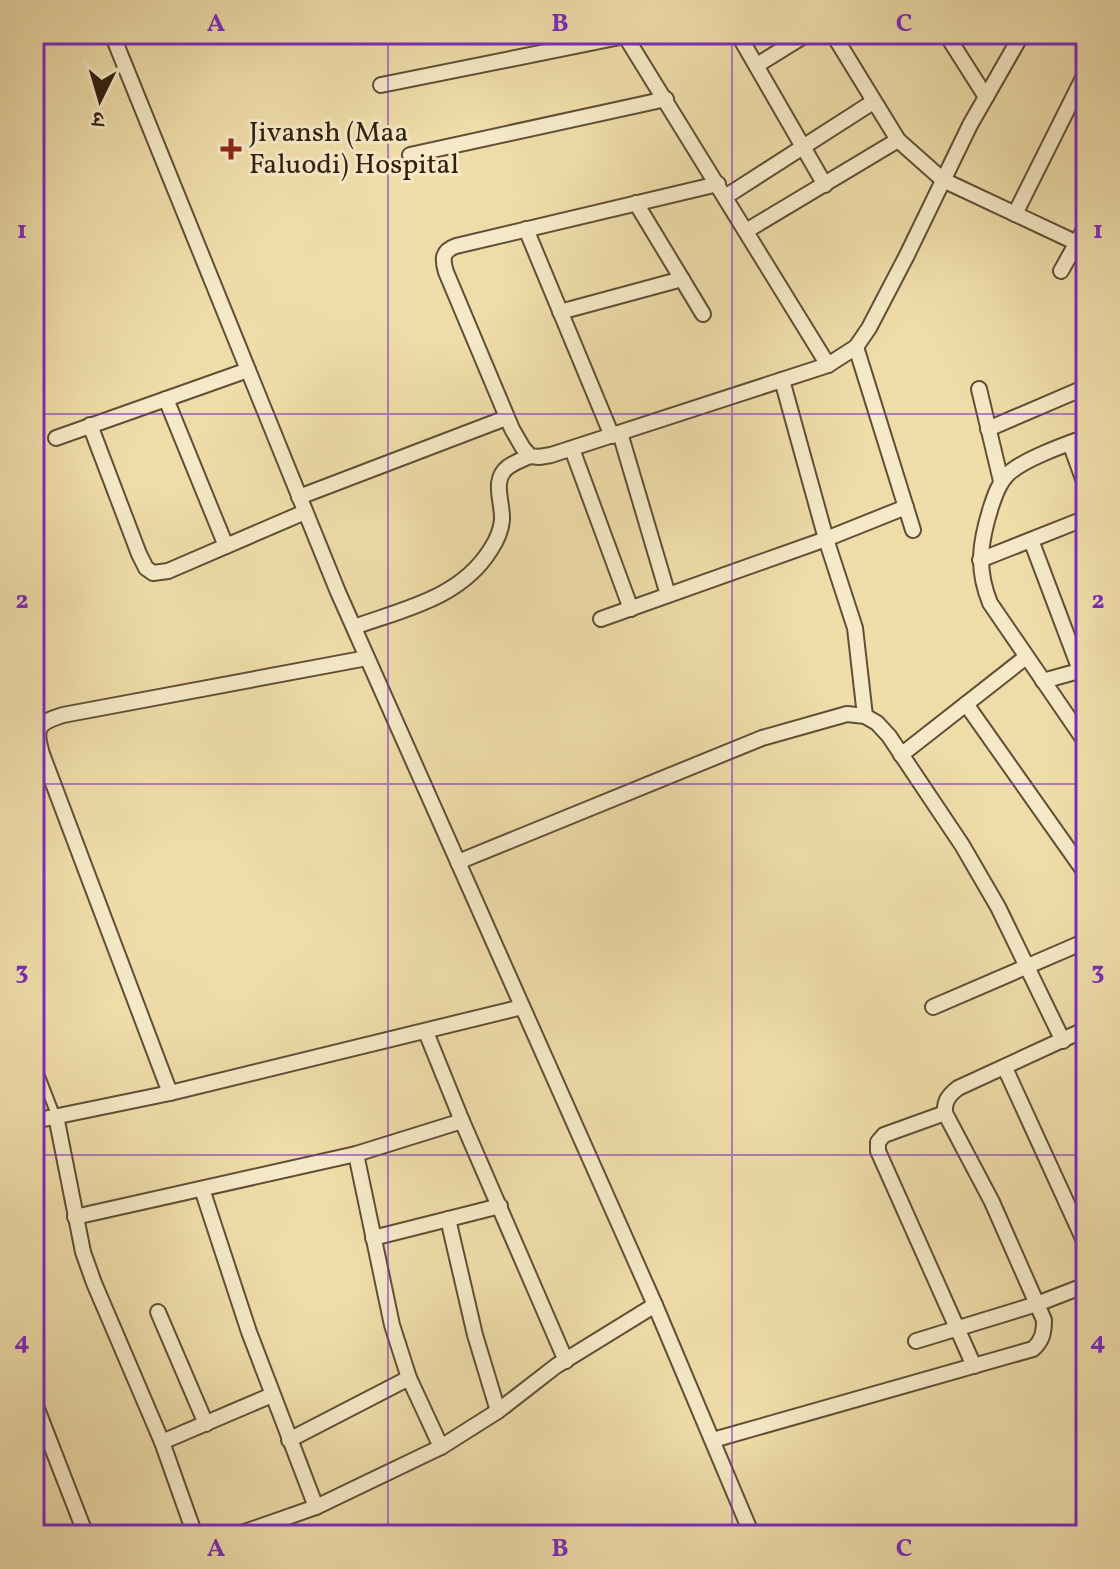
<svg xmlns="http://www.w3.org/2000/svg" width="1120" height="1569" viewBox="0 0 1120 1569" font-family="Vollkorn,'Noto Serif Devanagari',serif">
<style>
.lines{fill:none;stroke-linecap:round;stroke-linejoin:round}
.lane-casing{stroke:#604f36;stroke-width:11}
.street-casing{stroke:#604f36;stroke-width:18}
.lane{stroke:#f5e9c7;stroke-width:7}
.street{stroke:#f5e9c7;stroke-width:14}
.grid{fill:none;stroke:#7b2cbf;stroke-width:2;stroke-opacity:0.55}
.poi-dot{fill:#8f2418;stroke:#f5e9c7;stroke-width:3}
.labels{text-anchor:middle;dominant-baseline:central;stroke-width:6;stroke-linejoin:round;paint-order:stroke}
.poi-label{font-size:28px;fill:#312010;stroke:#f5e9c7;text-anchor:start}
.neatline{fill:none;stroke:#7b2cbf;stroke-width:3}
.grid-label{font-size:26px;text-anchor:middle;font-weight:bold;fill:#7b2cbf}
</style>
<rect width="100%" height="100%" fill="#efdda9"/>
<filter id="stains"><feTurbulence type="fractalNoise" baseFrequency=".0025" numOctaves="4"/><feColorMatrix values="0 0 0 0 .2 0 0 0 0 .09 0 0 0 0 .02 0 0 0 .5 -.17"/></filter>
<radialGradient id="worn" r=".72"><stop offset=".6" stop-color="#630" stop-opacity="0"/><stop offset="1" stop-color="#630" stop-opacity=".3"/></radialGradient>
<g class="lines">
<g class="lane-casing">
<polyline id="lane" points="34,1059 56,1116"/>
</g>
<g class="street-casing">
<g id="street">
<polyline points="112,34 338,592 655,1305 752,1535"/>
<polyline points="624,34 828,365"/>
<polyline points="738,34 825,185"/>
<polyline points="833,34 898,140 943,180 1077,243"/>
<polyline points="946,34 986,97"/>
<polyline points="757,65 807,34"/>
<polyline points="381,85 625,36 628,34"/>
<polyline points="410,155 666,99"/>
<path d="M 718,184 L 456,246 C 442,251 442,259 446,272 L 512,429 L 523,448 L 530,456 L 539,457 L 551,455 L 828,365 L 856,347 L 869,328 L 907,255 L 970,125 L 1022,34"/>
<polyline points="725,197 873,102"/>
<polyline points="636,203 703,314"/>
<polyline points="1015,214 1086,72"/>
<polyline points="526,229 612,436"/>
<polyline points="746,231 898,140"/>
<polyline points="1061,271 1086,226"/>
<polyline points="560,312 682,279"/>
<polyline points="856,347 913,530"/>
<polyline points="782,380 826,539 855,628 865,716"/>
<polyline points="979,389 1001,481"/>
<polyline points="166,399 226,546"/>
<polyline points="90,425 139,554 146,568 153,573 168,571 305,512"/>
<polyline points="988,429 1086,387"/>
<polyline points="620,433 668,595"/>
<path d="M 1086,437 C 1064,445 1024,459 1008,474 C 999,483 995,495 991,507 C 980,542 976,568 990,603 L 1086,743"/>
<polyline points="56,438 248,370"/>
<polyline points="1070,443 1086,487"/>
<polyline points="572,449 631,609"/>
<polyline points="299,497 506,418"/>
<polyline points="1031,540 1080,670"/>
<polyline points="980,560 1086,518"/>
<polyline points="601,619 826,539 906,507"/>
<path d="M 354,627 C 404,609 461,598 491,549 C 497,540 501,530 502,520 C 503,502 491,480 508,467 C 515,462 523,459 530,456"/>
<polyline points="1043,681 1086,669"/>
<polyline points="966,704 1086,874"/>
<polyline points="901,755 1026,657"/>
<polyline points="458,862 762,738 847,714 865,716 877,723 889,736 962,845 998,907 1063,1041"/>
<polyline points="933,1007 1086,941"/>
<polyline points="426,1032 462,1121 566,1361"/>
<polyline points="1005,1068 1086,1245"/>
<path d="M 170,1093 L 42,754 C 34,727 38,723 63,715 L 367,658"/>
<polyline points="945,1113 884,1135 878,1142 878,1151 974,1366"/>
<polyline points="56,1116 83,1252 94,1283 162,1442 195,1535"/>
<polyline points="34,1121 170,1093 522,1007"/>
<polyline points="356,1154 392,1325 409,1378 441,1447"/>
<polyline points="202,1189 249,1332 316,1507"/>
<polyline points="75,1217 356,1154 462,1121"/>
<polyline points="448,1219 475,1335 498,1411"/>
<polyline points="373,1238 500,1206"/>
<polyline points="158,1312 206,1424"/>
<polyline points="916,1341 1037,1304 1086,1285"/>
<polyline points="34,1401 86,1535"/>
<polyline points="289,1440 409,1378"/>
<path d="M 713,1440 L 1033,1349 C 1042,1341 1044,1333 1044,1320 L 992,1202 L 945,1113 C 944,1101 949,1095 958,1088 L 1086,1029"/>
<polyline points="162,1442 272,1395"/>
<polyline points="236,1535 316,1507 441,1447 498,1411 556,1366 655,1305"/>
</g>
</g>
<use href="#lane" class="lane"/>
<use href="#street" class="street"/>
</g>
<path class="grid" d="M 388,34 L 388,1535M 732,34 L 732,1535M 34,414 L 1086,414M 34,784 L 1086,784M 34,1155 L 1086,1155"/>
<path class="poi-dot" d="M227 137h8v8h8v8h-8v8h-8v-8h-8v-8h8z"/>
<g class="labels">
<g class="poi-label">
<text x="249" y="133">Jivansh (Maa<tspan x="249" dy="32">Faluodi) Hospital</tspan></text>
</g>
</g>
<rect width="1120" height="1569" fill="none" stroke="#efdda9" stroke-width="88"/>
<g transform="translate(100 100) rotate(185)" stroke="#f5e9c7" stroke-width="6" paint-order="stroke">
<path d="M0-6L14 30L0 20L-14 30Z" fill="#312010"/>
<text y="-12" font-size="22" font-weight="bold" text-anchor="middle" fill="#312010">उ</text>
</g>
<rect x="44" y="44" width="1032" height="1481" class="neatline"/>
<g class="grid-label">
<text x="216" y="31">A</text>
<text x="560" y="31">B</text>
<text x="904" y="31">C</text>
<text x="22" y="238">1</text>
<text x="1098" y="238">1</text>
<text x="22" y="608">2</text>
<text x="1098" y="608">2</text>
<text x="22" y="979">3</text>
<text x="1098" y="979">3</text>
<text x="22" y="1349">4</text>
<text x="1098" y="1349">4</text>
<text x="216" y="1556">A</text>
<text x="560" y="1556">B</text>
<text x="904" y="1556">C</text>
</g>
<rect width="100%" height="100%" filter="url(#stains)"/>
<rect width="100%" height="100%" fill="url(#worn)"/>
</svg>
